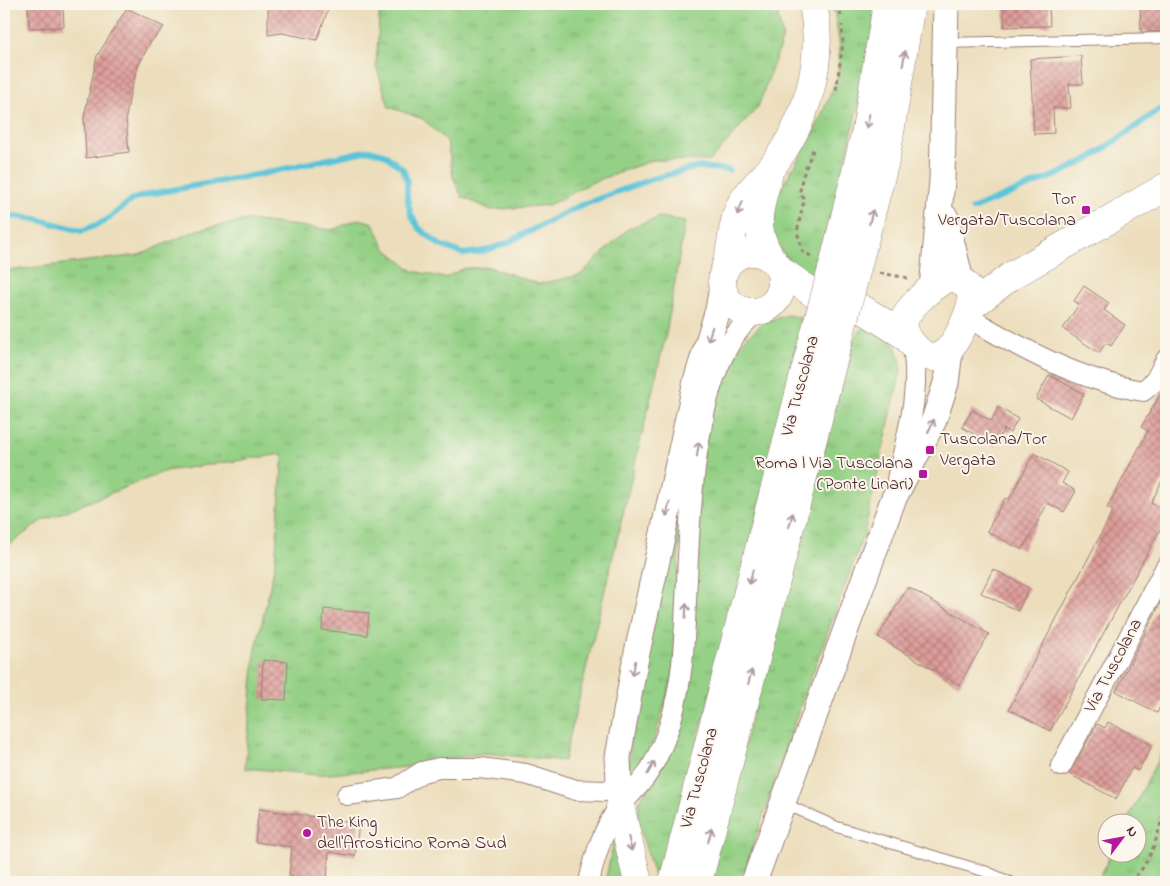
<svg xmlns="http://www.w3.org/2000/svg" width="1170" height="886" viewBox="0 0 1170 886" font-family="'Indie Flower',sans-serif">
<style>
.grass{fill:url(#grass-tufts);stroke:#6f7858}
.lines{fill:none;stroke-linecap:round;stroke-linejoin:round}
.stream{stroke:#5cc4d9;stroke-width:6}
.building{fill:url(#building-cross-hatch)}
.service-casing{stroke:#9b7e74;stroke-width:12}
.minor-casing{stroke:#9b7e74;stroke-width:22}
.tertiary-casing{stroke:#9b7e74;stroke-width:27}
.secondary-casing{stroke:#9b7e74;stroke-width:29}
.primary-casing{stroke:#9b7e74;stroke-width:29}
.path{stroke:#9b7e74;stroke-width:3;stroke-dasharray:4 4;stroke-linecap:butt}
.service{stroke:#fff;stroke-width:10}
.minor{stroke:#fff;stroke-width:20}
.tertiary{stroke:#fff;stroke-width:25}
.secondary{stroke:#fff;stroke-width:28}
.primary{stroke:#fff;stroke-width:28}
.primary-bridge-casing{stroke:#9b7e74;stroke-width:29;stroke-linecap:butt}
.primary-bridge{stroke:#fff;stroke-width:28}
.oneway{stroke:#ae9aa0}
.poi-dot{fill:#b5179e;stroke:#fbf7ec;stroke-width:2}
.labels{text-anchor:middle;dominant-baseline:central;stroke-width:4;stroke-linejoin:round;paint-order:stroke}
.poi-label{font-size:18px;fill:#4a1f2b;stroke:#fbf7ec;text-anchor:end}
.street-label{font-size:18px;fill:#4a1f2b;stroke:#fbf7ec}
</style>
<defs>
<pattern id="grass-tufts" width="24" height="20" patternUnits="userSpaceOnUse" patternTransform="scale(1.25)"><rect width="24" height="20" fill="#94d085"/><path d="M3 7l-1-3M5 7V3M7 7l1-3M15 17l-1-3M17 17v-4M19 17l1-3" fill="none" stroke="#81b273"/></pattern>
<pattern id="building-cross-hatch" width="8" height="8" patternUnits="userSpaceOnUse" patternTransform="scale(1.25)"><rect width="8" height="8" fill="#dd9d9a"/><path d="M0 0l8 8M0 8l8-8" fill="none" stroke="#b57f7e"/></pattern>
</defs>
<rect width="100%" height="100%" fill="#fbf7ec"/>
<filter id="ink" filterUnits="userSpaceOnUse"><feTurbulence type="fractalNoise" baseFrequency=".02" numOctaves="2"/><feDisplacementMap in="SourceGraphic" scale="10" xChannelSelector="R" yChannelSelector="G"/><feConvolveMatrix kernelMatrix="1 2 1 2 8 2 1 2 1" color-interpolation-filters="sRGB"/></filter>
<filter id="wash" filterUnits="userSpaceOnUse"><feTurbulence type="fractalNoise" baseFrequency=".0096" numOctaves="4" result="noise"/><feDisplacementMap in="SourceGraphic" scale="20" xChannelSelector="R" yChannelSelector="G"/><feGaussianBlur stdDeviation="1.12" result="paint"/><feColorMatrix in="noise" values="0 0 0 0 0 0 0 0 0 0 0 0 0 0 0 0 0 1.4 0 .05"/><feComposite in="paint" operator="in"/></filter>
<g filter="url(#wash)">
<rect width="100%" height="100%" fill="#ecdebc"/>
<g class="grass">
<polygon points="380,4 775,4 783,38 758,107 710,161 653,160 593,182 549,205 491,210 462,197 453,177 447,141 423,119 389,107 376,66"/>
<polygon points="833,4 877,4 872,41 819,282 791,264 772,237 769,208 813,135 837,79 840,47"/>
<polygon points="660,217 685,222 666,334 564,761 484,753 407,767 318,775 245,768 255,653 275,564 283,454 166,471 41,521 4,549 5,271 139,255 197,230 248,220 332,230 359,219 373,223 386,249 413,271 445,278 465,268 489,267 539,284 580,275 629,228"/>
<polygon points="788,315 809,320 661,879 655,879 638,821 639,801 656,776 701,461 719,383 744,340 764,322"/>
<polygon points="864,326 894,343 902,365 864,534 793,726 741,882 707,882 854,339"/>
<polygon points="685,473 679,543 677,637 673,674 656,734 644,765 637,772 629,775 630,735"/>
<polygon points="1166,743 1166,882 1097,882 1111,854 1138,854 1138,824 1126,823"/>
<polygon points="618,834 628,882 605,882 613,845"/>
</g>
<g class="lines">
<g class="stream">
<polyline points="972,209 1061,173 1094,156 1166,105"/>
<polyline points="4,218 16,216 36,219 82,231 105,221 133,199 149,194 261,174 369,150 384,154 403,169 407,181 407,197 411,215 419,228 440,245 464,254 484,251 505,244 579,206 652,179 698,167 729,170"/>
</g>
</g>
<g id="blocks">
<g class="building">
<polygon points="28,4 63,4 64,27 29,28"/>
<polygon points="268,4 330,4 317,40 282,33 268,35"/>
<polygon points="1004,4 1049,4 1050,26 1004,27"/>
<polygon points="1140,4 1166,4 1166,31 1141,32"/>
<polygon points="127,8 164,27 150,43 138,66 130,94 126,117 129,152 86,158 84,117 97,56"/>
<polygon points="1081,56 1083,84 1069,84 1071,108 1053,108 1054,133 1034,134 1030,59"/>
<polygon points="1084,286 1109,303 1104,310 1125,325 1111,346 1106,343 1099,353 1063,329 1079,304 1074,301"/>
<polygon points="1049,375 1084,394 1071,418 1036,399"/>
<polygon points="1166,385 1166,473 1151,503 1166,511 1166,519 1050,731 1009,709 1113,511 1107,508 1148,431 1141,427"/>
<polygon points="998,407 1018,419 1010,433 1004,429 994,446 962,427 972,410 991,421"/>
<polygon points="1034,453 1068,472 1062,483 1076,491 1064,512 1048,503 1022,550 987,531 1005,498 1009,500"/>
<polygon points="993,569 1029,588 1018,611 981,593"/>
<polygon points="908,587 989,634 959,685 878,637"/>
<polygon points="1166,592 1166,695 1157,713 1116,691"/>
<polygon points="324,609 369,613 367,635 322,630"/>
<polygon points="263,660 288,662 286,700 261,699"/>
<polygon points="1108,722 1152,745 1138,771 1132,768 1116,799 1069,774 1097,724 1105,728"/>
<polygon points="259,809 359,823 355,856 329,852 327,879 289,876 292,847 255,842"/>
</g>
</g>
</g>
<g filter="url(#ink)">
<use href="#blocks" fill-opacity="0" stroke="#9b7e74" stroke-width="1"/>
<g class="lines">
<g class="service-casing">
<g id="service">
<polyline points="945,43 1166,38"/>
<polyline points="783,803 837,827 987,872 1010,882"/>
</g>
</g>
<g class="minor-casing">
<g id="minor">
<path d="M 968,317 C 1021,349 1081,381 1143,391 L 1155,381 L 1166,360"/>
<path d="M 897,479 C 907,436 922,388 912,343"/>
<polyline points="1061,766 1166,567"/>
<polyline points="347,795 397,788 422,772 439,768 480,768 526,774 576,790 605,791 618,786"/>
<path d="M 589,882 C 595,856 603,828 620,806 C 631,793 643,783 651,768 C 669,737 678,699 682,664 C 692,575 679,365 759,311"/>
</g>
</g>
<g class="tertiary-casing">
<g id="tertiary">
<polyline points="946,218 961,281"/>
<polyline points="932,288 942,181 946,4"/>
<polyline points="620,806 618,757 635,662 696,381 718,310 722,287"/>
<polyline points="754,882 893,500 934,420 946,383 950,351"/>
</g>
</g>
<g class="secondary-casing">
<g id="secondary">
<path d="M 768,177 C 759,209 752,226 770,257"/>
<circle cx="752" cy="282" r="30"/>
<path d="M 726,265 C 733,246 731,224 740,206 C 747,191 761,181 771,168 C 807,122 825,61 813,4"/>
<polyline points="780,270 817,296 861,308 907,337"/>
<path d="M 953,277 C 981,288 971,309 962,328 C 952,349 936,371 914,346 C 908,339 902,332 904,322 C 906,308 939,278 953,277 Z"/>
<polyline points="972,306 1011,276 1166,187"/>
</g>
</g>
<g class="primary-casing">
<g id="primary">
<polyline points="835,258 866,130 887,4"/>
<polyline points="858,264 886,157 911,4"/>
<polyline points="620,806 638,882"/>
<polyline points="673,882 812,344"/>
<polyline points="698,882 838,342"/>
</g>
</g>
<g class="path">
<polyline points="840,4 841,19"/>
<polyline points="836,90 843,43 842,25"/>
<polyline points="811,256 803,252 797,232 804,200 800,191 802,178 814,147"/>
<polyline points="880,273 908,278"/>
<path d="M 1130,882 C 1153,862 1159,831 1166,802"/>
</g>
<use href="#service" class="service"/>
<use href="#minor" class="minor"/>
<use href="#tertiary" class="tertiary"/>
<use href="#secondary" class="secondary"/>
<use href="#primary" class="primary"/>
<g class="primary-bridge-casing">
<g id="primary-bridge">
<polyline points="838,342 858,264"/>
<polyline points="812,344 835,258"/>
</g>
</g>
<use href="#primary-bridge" class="primary-bridge"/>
</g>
<defs><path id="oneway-shaft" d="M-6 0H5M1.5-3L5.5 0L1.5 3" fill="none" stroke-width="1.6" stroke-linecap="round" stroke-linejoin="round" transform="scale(1.25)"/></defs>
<g class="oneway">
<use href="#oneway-shaft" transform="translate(904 58) rotate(-81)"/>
<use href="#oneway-shaft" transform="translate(868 121) rotate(101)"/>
<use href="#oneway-shaft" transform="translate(740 208) rotate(114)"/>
<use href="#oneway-shaft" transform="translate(871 217) rotate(-76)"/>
<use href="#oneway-shaft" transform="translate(710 334) rotate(108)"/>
<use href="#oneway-shaft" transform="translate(931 426) rotate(-65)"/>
<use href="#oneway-shaft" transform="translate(698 449) rotate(-82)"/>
<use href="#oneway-shaft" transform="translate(668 509) rotate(102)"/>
<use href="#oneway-shaft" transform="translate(791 520) rotate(-75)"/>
<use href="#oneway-shaft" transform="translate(751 577) rotate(104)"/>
<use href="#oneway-shaft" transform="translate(686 611) rotate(-87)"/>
<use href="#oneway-shaft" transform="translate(634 668) rotate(101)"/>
<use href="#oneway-shaft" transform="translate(750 677) rotate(-76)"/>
<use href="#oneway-shaft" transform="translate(651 768) rotate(-60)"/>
<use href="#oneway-shaft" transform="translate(710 835) rotate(-75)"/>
<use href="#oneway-shaft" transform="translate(630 844) rotate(77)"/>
</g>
</g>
<g class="poi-dot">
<rect x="1081" y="205" width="10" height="10" rx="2.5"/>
<rect x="925" y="445" width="10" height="10" rx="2.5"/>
<rect x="918" y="469" width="10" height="10" rx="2.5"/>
<circle cx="307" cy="833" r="5"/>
</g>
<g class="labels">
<g class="poi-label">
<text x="1076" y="200">Tor<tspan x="1076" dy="21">Vergata/Tuscolana</tspan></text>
<text x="940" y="440" text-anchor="start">Tuscolana/Tor<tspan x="940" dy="21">Vergata</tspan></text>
<text x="913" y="464">Roma | Via Tuscolana<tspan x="913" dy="21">(Ponte Linari)</tspan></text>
<text x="317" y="823" text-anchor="start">The King<tspan x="317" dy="21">dell'Arrosticino Roma Sud</tspan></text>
</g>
<g class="street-label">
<text transform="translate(801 386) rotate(-75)">Via Tuscolana</text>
<text transform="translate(1114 666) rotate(-62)">Via Tuscolana</text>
<text transform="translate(700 778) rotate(-75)">Via Tuscolana</text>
</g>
</g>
<rect width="1170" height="886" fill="none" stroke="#fbf7ec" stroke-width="20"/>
<g transform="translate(1122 838) rotate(58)"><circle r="24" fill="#fbf7ec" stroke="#b4a19f"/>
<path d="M0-4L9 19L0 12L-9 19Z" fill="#b5179e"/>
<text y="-8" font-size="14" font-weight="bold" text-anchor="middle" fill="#4a1f2b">N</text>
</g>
</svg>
